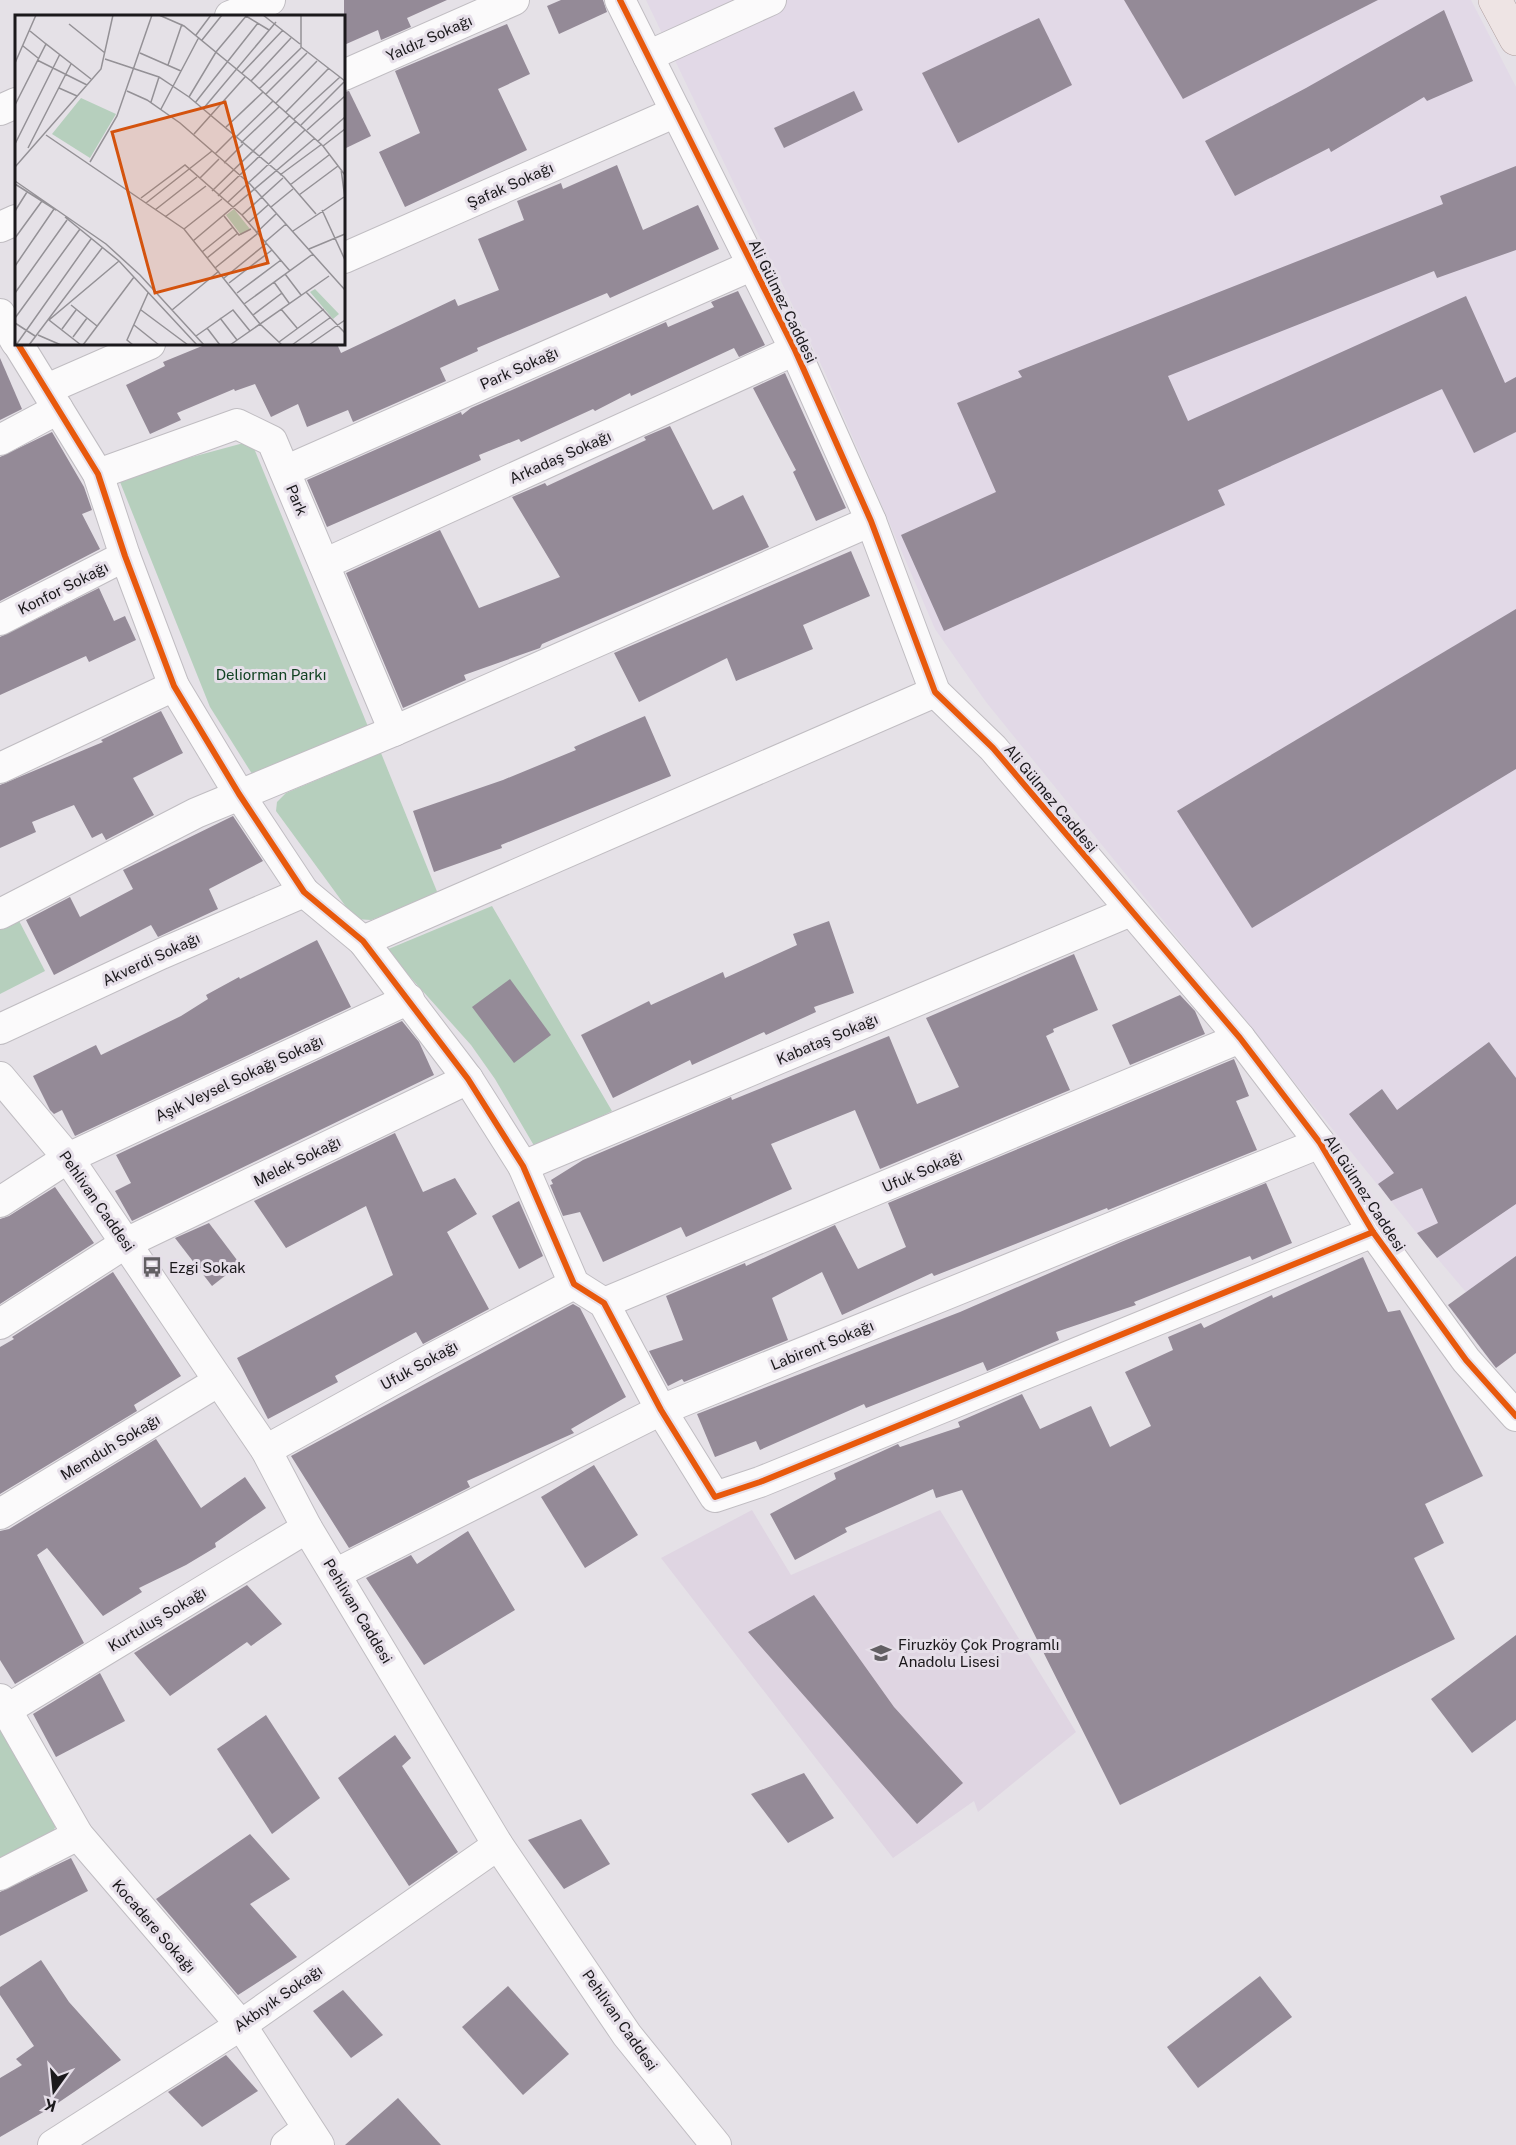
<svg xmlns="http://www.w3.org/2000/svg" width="1516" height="2145" viewBox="0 0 1516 2145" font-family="'Public Sans',sans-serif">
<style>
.industrial{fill:#e2d9e7}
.education{fill:#dfd5e2}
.green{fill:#b6cfbd}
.building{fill:#948a97}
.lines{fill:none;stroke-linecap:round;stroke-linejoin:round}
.minor-casing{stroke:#c0bdc2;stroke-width:32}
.major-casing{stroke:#b09f9f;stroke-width:34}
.minor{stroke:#fbfafb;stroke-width:30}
.major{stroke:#eee4e4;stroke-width:33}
.cycleway-casing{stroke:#e6dfe9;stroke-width:10}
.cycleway{stroke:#e8590c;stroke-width:6}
.labels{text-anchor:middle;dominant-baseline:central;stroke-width:6;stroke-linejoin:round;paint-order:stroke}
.street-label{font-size:15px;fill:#1b191c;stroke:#e6dfe9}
.park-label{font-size:15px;fill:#124323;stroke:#e6dfe9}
.poi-label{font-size:15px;fill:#1b191c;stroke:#e6dfe9;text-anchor:start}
.inset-road{fill:none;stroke:#949196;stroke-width:1.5}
.view{fill:#d4530e;fill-opacity:0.15;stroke:#d4530e;stroke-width:3}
.inset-edge{fill:none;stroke:#1b191c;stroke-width:3}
</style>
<rect width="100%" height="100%" fill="#e5e1e7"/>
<polygon class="industrial" points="646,0 1471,0 1516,87 1516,1351 1437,1258 986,702 935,629 825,373"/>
<polygon class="education" points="752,1510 791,1575 940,1510 1076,1732 978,1812 974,1801 893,1858 661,1558"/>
<g class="green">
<polygon points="251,441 369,729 254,777 210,707 118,477"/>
<polygon points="381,753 438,894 371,920 356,919 352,915 276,811 277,802 286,793"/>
<polygon points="492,906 612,1111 536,1149 495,1079 471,1045 386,950"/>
<polygon points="16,915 45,971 0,994 0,923"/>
<polygon points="0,1730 58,1822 51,1835 0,1859"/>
</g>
<g class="building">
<polygon points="344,0 447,0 407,18 411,27 381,40 378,30 344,45"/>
<polygon points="561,0 603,0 607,12 559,34 547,6"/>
<polygon points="1124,0 1378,0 1183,99"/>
<polygon points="1444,10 1473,81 1427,101 1424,97 1331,152 1329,148 1235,196 1205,141 1306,88"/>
<polygon points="1039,18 1072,85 958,143 922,73"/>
<polygon points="507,24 530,74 498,89 527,150 405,207 379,152 420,133 395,71"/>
<polygon points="349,91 371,136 344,149 344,92"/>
<polygon points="854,91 863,110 784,148 774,128"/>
<polygon points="617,165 643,230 698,205 719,249 610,298 607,293 477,348 478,351 440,368 446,381 353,422 348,410 307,427 298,404 271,417 255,384 235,391 234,389 177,413 181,420 150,434 126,385 165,366 163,362 207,344 337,344 341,353 455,299 458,306 499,290 478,239 524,220 517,201 561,183 563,189"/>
<polygon points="1516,166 1516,250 1437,278 1434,271 1168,376 1188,421 1466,296 1505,383 1516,377 1516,432 1474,453 1442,389 1218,490 1225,505 944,631 901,535 996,492 957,403 1022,377 1018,371 1443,204 1440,196"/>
<polygon points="738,291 765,345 739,357 734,348 631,396 630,393 595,411 593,409 521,442 519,439 479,455 481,460 327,527 307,480 461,412 462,415 471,408 666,322 668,327 714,307 711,302"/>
<polygon points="0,358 22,409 0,420"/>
<polygon points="785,373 846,508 816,521 793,472 796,470 753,388"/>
<polygon points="670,426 713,510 743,495 769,547 542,644 540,648 464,675 466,680 403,708 346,573 440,530 479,608 560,577 512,497 545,483 547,486 646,440 644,437"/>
<polygon points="52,432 84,487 92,510 82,514 100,549 0,601 0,457"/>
<polygon points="851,551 870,596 803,625 813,649 736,681 727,658 639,702 614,653"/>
<polygon points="99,588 114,621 125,616 136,640 89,662 86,656 0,695 0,637"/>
<polygon points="1516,609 1516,769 1252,928 1177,811"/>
<polygon points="161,711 183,753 133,778 154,815 106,840 102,833 92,838 74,805 32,822 36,832 0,848 0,785 103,742 101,740"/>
<polygon points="645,716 671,776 501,845 502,848 434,872 413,811 503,780 576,750 574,747"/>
<polygon points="233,816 263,861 209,889 218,909 158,937 151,925 54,975 26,920 70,897 80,917 133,889 123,870"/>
<polygon points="829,921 854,993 814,1007 816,1012 766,1035 764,1032 692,1065 690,1060 613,1098 581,1035 649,1001 651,1005 723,972 725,978 797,945 793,934"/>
<polygon points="317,940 351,1007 75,1136 62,1110 54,1114 50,1110 33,1076 96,1045 101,1055 181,1016 208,999 206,995 239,977 240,979"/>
<polygon points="1074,954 1098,1010 1053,1029 1054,1032 1046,1036 1070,1090 880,1169 855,1110 771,1144 792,1189 686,1237 681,1227 603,1262 580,1212 563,1216 550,1185 553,1184 551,1180 583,1160 731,1097 732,1100 889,1036 917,1104 959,1087 926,1018"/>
<polygon points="510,979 551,1035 514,1063 472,1007"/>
<polygon points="1180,995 1195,1011 1205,1034 1130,1065 1112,1025"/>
<polygon points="402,1021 419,1042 434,1075 132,1221 115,1191 131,1183 116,1155"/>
<polygon points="1489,1042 1516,1078 1516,1204 1437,1258 1417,1233 1438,1223 1422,1188 1391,1201 1378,1184 1394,1173 1349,1114 1382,1089 1397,1110"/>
<polygon points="1234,1059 1249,1096 1236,1101 1257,1150 1108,1210 1107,1208 934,1276 932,1273 842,1315 822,1272 772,1298 788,1340 684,1382 682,1379 668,1386 649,1351 683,1340 666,1296 745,1263 746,1266 835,1225 858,1269 906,1247 888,1203"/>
<polygon points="395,1133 423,1192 455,1178 477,1214 447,1232 489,1309 423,1344 416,1332 335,1376 338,1382 268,1419 237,1358 393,1275 366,1206 286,1248 254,1201"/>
<polygon points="1266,1183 1292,1243 1252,1260 1250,1256 1134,1302 1136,1305 1056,1332 1059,1340 987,1371 983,1362 866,1408 864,1404 760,1450 756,1441 715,1457 697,1414 960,1312 1121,1242"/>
<polygon points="55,1187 94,1243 0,1304 0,1219 9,1216"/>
<polygon points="519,1201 543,1256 519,1269 492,1216"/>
<polygon points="209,1223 240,1264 212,1286 175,1238"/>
<polygon points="1516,1256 1516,1353 1496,1368 1448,1305"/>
<polygon points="1363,1257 1388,1312 1400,1310 1483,1476 1425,1504 1444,1543 1414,1558 1455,1639 1120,1805 962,1490 936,1498 933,1489 845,1528 847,1532 795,1560 770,1514 836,1479 834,1473 898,1444 900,1447 960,1427 958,1422 1022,1394 1040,1429 1091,1406 1110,1447 1151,1426 1125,1372 1173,1350 1168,1337 1201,1323 1204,1328 1272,1295 1273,1298"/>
<polygon points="113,1272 181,1376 134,1405 137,1411 0,1494 0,1347 14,1339 12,1337"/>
<polygon points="573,1304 580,1308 626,1397 571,1429 574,1433 467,1481 470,1487 349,1548 291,1456"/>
<polygon points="156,1439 201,1508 245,1477 266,1508 215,1543 216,1547 186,1565 139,1588 142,1592 103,1616 47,1548 37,1555 84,1643 15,1684 0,1660 0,1531 9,1529"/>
<polygon points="594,1465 638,1535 585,1568 541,1497"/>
<polygon points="468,1531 515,1610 424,1665 366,1578 411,1555 417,1564"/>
<polygon points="247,1585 282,1624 251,1646 247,1642 170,1696 134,1653"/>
<polygon points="814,1595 894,1707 963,1783 917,1824 748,1632"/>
<polygon points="1516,1635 1516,1720 1472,1753 1431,1699"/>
<polygon points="100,1673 125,1721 56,1757 33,1714"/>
<polygon points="266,1715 320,1798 272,1834 217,1749"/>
<polygon points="395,1735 411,1758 402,1766 458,1852 409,1886 338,1778"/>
<polygon points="804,1773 834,1818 788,1843 751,1794"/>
<polygon points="581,1819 610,1864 564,1889 528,1840"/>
<polygon points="250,1834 290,1879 250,1904 297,1957 238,1995 156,1899"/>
<polygon points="71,1858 88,1891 0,1936 0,1892"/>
<polygon points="41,1960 69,2002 121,2060 52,2107 0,2137 0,2078 22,2065 16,2059 34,2046 0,1995 0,1987"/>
<polygon points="1260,1976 1292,2017 1198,2088 1167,2047"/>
<polygon points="508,1986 569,2054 523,2095 462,2027"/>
<polygon points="343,1990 383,2035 351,2058 313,2011"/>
<polygon points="226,2055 258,2091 202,2127 168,2092"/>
<polygon points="398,2098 441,2145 345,2145"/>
</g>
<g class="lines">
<g class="minor-casing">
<g id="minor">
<polyline points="620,0 795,350 871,521 935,692 993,748 1240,1038 1320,1143 1373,1232 1466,1360 1516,1416"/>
<polyline points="230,16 270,0"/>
<polyline points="648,56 771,0"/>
<polyline points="344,75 514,0"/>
<polyline points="0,110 16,103"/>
<polyline points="0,227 16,220"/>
<polyline points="344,258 676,112"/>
<polyline points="0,314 16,342"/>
<polyline points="18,344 98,474 125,556 174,686 239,794 304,892 363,941 468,1079 523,1166 574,1284 604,1303 661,1410 715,1497 760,1482 1373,1232"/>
<polyline points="47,389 150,344"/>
<polyline points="0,440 58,409"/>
<polyline points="285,471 753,265"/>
<polyline points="98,474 237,424 272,441 394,731"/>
<polyline points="324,564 795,350"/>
<polyline points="0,620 125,556"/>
<polyline points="0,768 174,686"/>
<polyline points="0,914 196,813 394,731 871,521"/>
<polyline points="363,941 935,692"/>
<polyline points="0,1029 161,954 304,892"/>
<polyline points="0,1077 68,1158 219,1381 266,1450 307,1528 498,1845 627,2035 716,2145"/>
<polyline points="523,1166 1131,911"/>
<polyline points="0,1202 68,1158 409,999"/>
<polyline points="604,1303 1240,1038"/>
<polyline points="0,1324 126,1243 468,1079"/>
<polyline points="266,1450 429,1360 574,1284"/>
<polyline points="0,1514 219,1381"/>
<polyline points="337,1573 661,1410 1320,1143"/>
<polyline points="0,1699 78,1835 241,2025 319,2145"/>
<polyline points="6,1710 307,1528"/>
<polyline points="0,1875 78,1835"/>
<polyline points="53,2145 241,2025 498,1845"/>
<polyline points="286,2145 307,2129"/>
</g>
</g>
<g class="major-casing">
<polyline id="major" points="1495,0 1516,39"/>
</g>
<use href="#minor" class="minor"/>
<use href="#major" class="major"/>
<g class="cycleway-casing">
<g id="cycleway">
<polyline points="620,0 795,350 871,521 935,692 993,748 1240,1038 1320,1143 1373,1232 1466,1360 1516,1416"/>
<polyline points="18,344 98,474 125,556 174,686 239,794 304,892 363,941 468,1079 523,1166 574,1284 604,1303 661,1410 715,1497 760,1482 1373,1232"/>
</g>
</g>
<use href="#cycleway" class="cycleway"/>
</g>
<defs>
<g id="bus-bare" transform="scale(1.62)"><path d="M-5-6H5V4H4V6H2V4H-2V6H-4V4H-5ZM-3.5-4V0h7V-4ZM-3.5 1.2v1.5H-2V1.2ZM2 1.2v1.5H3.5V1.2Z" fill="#625f63" stroke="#e6dfe9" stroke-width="2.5" paint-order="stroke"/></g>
<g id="school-bare" transform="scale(1.62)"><path d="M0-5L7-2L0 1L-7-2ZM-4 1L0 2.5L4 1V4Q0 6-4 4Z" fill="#625f63" stroke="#e6dfe9" stroke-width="2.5" paint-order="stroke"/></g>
</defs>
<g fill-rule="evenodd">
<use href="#bus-bare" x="152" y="1267"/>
<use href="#school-bare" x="881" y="1653"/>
</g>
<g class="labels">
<g class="street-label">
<text transform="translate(429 38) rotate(-24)">Yaldız Sokağı</text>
<text transform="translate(510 185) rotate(-24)">Şafak Sokağı</text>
<text transform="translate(783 301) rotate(64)">Ali Gülmez Caddesi</text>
<text transform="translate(519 368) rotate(-24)">Park Sokağı</text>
<text transform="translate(560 457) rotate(-24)">Arkadaş Sokağı</text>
<text transform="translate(297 500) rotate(67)">Park</text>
<text transform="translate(63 588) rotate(-27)">Konfor Sokağı</text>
<text transform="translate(1051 798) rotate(50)">Ali Gülmez Caddesi</text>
<text transform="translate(151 959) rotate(-25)">Akverdi Sokağı</text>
<text transform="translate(827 1039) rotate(-23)">Kabataş Sokağı</text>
<text transform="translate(239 1078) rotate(-25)">Aşık Veysel Sokağı Sokağı</text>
<text transform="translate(297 1161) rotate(-26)">Melek Sokağı</text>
<text transform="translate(922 1171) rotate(-23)">Ufuk Sokağı</text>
<text transform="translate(1365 1193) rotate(57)">Ali Gülmez Caddesi</text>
<text transform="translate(97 1201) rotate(55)">Pehlivan Caddesi</text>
<text transform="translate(822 1345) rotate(-22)">Labirent Sokağı</text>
<text transform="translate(419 1365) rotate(-29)">Ufuk Sokağı</text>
<text transform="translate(110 1447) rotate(-31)">Memduh Sokağı</text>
<text transform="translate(358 1611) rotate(59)">Pehlivan Caddesi</text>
<text transform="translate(157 1619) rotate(-31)">Kurtuluş Sokağı</text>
<text transform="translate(154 1926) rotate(49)">Kocadere Sokağı</text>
<text transform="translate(278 1998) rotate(-35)">Akbıyık Sokağı</text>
<text transform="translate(620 2020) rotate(55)">Pehlivan Caddesi</text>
</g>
<g class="park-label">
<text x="271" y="674">Deliorman Parkı</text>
</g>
<g class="poi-label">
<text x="169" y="1267">Ezgi Sokak</text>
<text x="898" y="1644">Firuzköy Çok Programlı<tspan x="898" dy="17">Anadolu Lisesi</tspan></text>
</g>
</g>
<g transform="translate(15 15)">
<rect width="330" height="330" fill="#e5e1e7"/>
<path d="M 66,83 L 101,99 L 75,143 L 37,119 ZM 219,194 L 235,214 L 226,220 L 211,200 ZM 300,274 L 324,299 L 318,304 L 295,277 Z" fill="#b6cfbd"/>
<path class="inset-road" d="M 144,0 L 169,11 L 236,66 L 308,131 L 330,160M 248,0 L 285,29M 286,0 L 286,32 L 330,66M 231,1 L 254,15M 54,9 L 90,38M 15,16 L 31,29M 181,20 L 196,0M 187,25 L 207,0M 8,31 L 23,43M 125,38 L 166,56M 90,44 L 144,62 L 174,82 L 269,162 L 301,199M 22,45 L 72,70M 0,48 L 21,0M 153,50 L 167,9M 227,58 L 268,15M 236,66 L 276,23M 44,73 L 62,81M 244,74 L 286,33M 112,76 L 132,85 L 165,108 L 235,169 L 330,275M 251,79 L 292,38M 174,82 L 201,37 L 232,0M 136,87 L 144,62M 180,88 L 243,8M 261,88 L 302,46M 0,90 L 31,29 L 76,64M 146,94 L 184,22M 188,94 L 261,7M 271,97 L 314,53M 279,104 L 325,62M 286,110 L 330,66M 211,112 L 248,77M 292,115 L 330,81M 179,119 L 230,62M 31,120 L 169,214 L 245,309 L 267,330M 221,122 L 258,86M 303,126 L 330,102M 226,128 L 264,92M 0,129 L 45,39M 308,131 L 330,114M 13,133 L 56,49M 200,139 L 219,120M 75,147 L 102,101 L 137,0M 209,148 L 228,129M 0,152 L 86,54 L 98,0M 326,154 L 330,184M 265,160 L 307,129M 185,163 L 204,144M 0,166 L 91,229 L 125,260 L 189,330M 0,169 L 41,195M 275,170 L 314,140M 197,176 L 275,100M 284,180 L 323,151M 203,181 L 281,106M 126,183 L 170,150 L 227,200 L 275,256M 213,187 L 290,115M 131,188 L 197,136M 256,192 L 278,174M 140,195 L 182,162M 307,195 L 330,245M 0,196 L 12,177M 227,200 L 268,163M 209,201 L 224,220 L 236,214M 50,202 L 104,246 L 182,330M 150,202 L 191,171M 233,208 L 253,190M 169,214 L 207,184M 278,216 L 329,182M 241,218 L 261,199M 0,223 L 27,186M 178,226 L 300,123M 250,227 L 271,209M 294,234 L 330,219M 187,237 L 218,212M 192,243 L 223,218M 0,251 L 39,194M 200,253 L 242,219M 270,259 L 286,280M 209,263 L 252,228M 259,267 L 274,288M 214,268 L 257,235M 291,277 L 330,318M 0,278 L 52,205M 222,278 L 266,245M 229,289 L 298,239M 56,290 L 82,311M 266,294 L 282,313M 126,295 L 173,330M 157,295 L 204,256M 238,300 L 267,278M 0,303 L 65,214M 205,303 L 222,325M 0,308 L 20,321M 119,310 L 144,330M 192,313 L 205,330M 47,314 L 61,295M 23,320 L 46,330M 181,321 L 218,295 L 235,316M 58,322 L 72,303M 264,327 L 309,294M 1,330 L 76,224M 14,330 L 87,233M 66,330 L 34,305 L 104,246M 68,330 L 119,262M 118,330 L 112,325 L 133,278M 215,330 L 314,261M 277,330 L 316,302M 294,330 L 330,305"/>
<path class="view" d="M 210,87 L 253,248 L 140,278 L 97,117 Z"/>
<rect width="330" height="330" class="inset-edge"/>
</g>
<g transform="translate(54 2091) rotate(195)" stroke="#e6dfe9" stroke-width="4.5" paint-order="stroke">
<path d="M0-4.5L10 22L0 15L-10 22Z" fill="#1b191c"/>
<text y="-9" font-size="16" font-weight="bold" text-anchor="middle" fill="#1b191c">K</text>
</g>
</svg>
